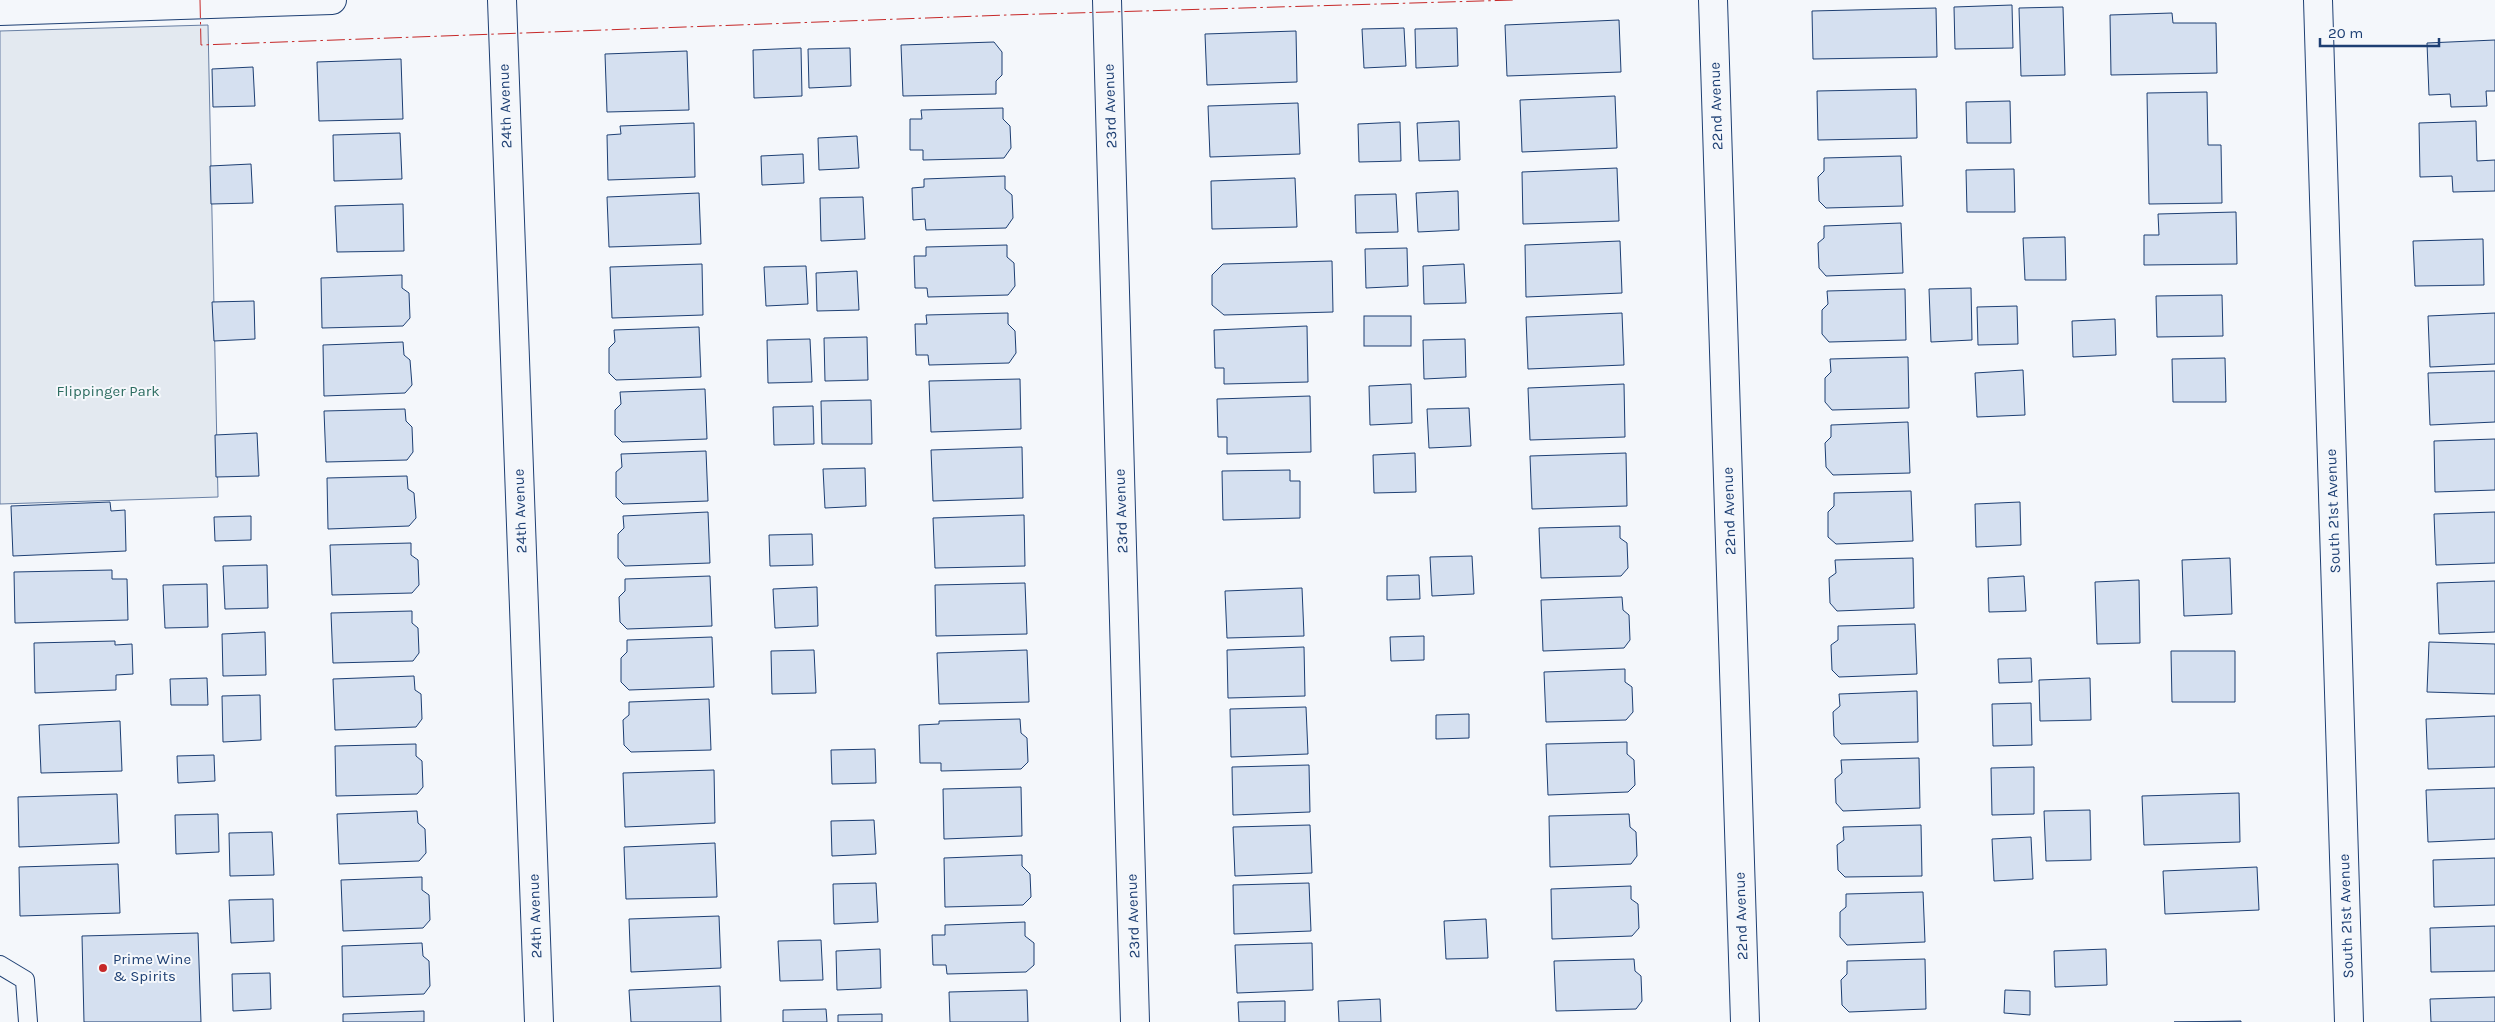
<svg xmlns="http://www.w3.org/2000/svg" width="2495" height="1022" viewBox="0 0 2495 1022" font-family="Karla,sans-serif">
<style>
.green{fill:#e3e9f0;stroke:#687fa3}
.building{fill:#d5e0f0;stroke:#1d3f73}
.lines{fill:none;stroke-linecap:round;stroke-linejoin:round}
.service-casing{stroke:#1d3f73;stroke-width:20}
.minor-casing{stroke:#1d3f73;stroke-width:30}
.service{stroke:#f4f7fb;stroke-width:18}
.minor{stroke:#f4f7fb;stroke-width:28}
.power{stroke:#c62828;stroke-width:1;stroke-dasharray:18 4 2.5 4;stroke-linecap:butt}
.poi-dot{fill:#c62828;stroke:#f4f7fb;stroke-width:2}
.labels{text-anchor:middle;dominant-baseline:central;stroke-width:4;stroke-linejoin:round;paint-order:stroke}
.street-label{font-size:15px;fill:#1d3f73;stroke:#f4f7fb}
.park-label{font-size:15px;fill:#2c6c60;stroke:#f4f7fb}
.poi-label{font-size:15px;fill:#1d3f73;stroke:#f4f7fb;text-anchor:start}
</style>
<rect width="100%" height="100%" fill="#f4f7fb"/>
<polygon class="green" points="208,25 218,497 0,504 0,31"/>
<g class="building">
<polygon points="2012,5 2013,48 1955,49 1954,7"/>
<polygon points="2063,7 2065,75 2021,76 2019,8"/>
<polygon points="1936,8 1937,57 1813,59 1812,11"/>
<polygon points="2172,13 2173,23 2216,23 2217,73 2111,75 2110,15"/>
<polygon points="1619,20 1621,72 1507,76 1505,25"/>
<polygon points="1404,28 1406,66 1364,68 1362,29"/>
<polygon points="1457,28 1458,66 1416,68 1415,29"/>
<polygon points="1296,31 1297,82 1207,85 1205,34"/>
<polygon points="2495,40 2495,91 2486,91 2487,106 2451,107 2450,94 2429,95 2427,43"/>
<polygon points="994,42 1002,52 1002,75 996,81 996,94 903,96 901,45"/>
<polygon points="801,48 802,96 754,98 753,50"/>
<polygon points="850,48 851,86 809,88 808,49"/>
<polygon points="687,51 689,110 607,112 605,54"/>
<polygon points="401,59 403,119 319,121 317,62"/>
<polygon points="253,67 255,106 213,107 212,69"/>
<polygon points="1916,89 1917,138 1818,140 1817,91"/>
<polygon points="2207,92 2208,145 2221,145 2222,203 2149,204 2147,93"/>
<polygon points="1615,96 1617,148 1522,152 1520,100"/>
<polygon points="2010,101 2011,143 1967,143 1966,102"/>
<polygon points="1298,103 1300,154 1210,157 1208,106"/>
<polygon points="1003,108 1003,119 1010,126 1011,148 1004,158 923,160 923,150 910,150 910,119 922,119 921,110"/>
<polygon points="1459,121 1460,160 1419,161 1417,123"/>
<polygon points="2476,121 2477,161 2495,160 2495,191 2453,192 2452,176 2420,177 2419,123"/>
<polygon points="1400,122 1401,161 1359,162 1358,124"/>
<polygon points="694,123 695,177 608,180 607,135 621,134 620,126"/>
<polygon points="400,133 402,179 334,181 333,135"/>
<polygon points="857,136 859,168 819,170 818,138"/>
<polygon points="803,154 804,183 762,185 761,156"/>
<polygon points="1901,156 1903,206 1826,208 1819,201 1818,177 1824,171 1824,158"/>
<polygon points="251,164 253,203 211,204 210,166"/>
<polygon points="1617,168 1619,221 1523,224 1522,172"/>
<polygon points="2014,169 2015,212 1967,212 1966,170"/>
<polygon points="1005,176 1005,189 1012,195 1013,218 1006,228 926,230 925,219 913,220 912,188 924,187 924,179"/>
<polygon points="1295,178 1297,227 1212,229 1211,181"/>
<polygon points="1458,191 1459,230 1418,232 1416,193"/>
<polygon points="699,193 701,244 609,247 607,197"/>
<polygon points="1396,194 1398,232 1356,233 1355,195"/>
<polygon points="863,197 865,239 821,241 820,198"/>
<polygon points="403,204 404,251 337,252 335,206"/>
<polygon points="2236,212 2237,264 2144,265 2144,235 2159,235 2158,214"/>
<polygon points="1901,223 1903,273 1826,276 1819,268 1818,243 1824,238 1824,226"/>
<polygon points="2065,237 2066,280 2025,280 2023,238"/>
<polygon points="2483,239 2484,285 2415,286 2413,241"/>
<polygon points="1620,241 1622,293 1526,297 1525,245"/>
<polygon points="1007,245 1007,257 1014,263 1015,286 1008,295 928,297 927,288 915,288 914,256 926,256 926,247"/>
<polygon points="1407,248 1408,286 1366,288 1365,249"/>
<polygon points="1332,261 1333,312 1224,315 1212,305 1212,275 1223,264"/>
<polygon points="702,264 703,315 612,318 610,267"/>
<polygon points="1464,264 1466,303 1424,304 1423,266"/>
<polygon points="806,266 808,304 766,306 764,267"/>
<polygon points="857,271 859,310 817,311 816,273"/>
<polygon points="402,275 402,288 409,293 410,318 403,326 322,328 321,278"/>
<polygon points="1971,288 1972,340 1931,342 1929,289"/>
<polygon points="1905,289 1906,340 1829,342 1822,334 1822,310 1828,304 1827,291"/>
<polygon points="2222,295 2223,336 2157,337 2156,296"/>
<polygon points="254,301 255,339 214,341 212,302"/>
<polygon points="2017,306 2018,344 1978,345 1977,307"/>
<polygon points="1008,313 1008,324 1015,331 1016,353 1009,363 929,365 928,355 916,355 915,324 927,324 926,315"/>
<polygon points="1622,313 1624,365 1528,369 1526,317"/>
<polygon points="2495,313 2495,364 2430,367 2428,316"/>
<rect x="1364" y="316" width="47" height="30"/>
<polygon points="2115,319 2116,355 2073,357 2072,321"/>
<polygon points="1307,326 1308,382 1224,384 1224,368 1215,368 1214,330"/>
<polygon points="699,327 701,377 616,380 609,373 609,348 615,342 614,330"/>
<polygon points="867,337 868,380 825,381 824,338"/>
<polygon points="810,339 812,382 768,383 767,340"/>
<polygon points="1465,339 1466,377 1424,379 1423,340"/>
<polygon points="403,342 404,355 410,360 412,385 405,393 324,396 323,345"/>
<polygon points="1908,357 1909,408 1832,410 1825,402 1825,378 1831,372 1830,359"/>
<polygon points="2225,358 2226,402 2173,402 2172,359"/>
<polygon points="2023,370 2025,415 1977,417 1975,373"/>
<polygon points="2495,371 2495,422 2430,425 2428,373"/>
<polygon points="1020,379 1021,429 931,432 929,381"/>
<polygon points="1411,384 1412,423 1370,425 1369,386"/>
<polygon points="1624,384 1625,437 1530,440 1528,388"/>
<polygon points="705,389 707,439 622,442 615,435 615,410 621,404 620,392"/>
<polygon points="1310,396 1311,452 1227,454 1227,437 1218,437 1217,399"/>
<polygon points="871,400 872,444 822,444 821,401"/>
<polygon points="813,406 814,444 774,445 773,407"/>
<polygon points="1469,408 1471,446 1429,448 1427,409"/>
<polygon points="405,409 406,421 412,427 413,452 407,460 326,462 324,411"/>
<polygon points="1908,422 1910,473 1833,475 1826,467 1825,443 1831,437 1831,425"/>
<polygon points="257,433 259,476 216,477 215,435"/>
<polygon points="2495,439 2495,490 2435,492 2434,441"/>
<polygon points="1022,447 1023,498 933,501 931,450"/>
<polygon points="706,451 708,501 623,504 616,497 616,472 622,467 621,454"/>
<polygon points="1415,453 1416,492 1374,493 1373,455"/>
<polygon points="1626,453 1627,506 1532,509 1530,456"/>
<polygon points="865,468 866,506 825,508 823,469"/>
<polygon points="1290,470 1290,481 1300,481 1300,518 1223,520 1222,471"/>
<polygon points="407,476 408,489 414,493 416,518 409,526 328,529 327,478"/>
<polygon points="1911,491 1913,541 1836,544 1828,537 1828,512 1834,506 1834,493"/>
<polygon points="110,502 111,511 125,510 126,551 13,556 11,506"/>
<polygon points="2020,502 2021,545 1976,547 1975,504"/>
<polygon points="708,512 710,563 625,566 618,558 618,534 624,528 623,516"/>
<polygon points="2495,512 2495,563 2436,565 2434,514"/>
<polygon points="1024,515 1025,566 935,568 933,518"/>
<polygon points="251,516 251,540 215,541 214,517"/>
<polygon points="1620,526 1620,538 1627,543 1628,568 1621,576 1541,578 1539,528"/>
<polygon points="812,534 813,565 770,566 769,535"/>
<polygon points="411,543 411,555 418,560 419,585 412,593 332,595 330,545"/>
<polygon points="1472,556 1474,594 1432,596 1430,557"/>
<polygon points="1913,558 1914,608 1837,611 1830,603 1829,578 1836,573 1835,560"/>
<polygon points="2230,558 2232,614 2184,616 2182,560"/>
<polygon points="267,565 268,608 225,609 223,566"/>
<polygon points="112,570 112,579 127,579 128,620 15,623 14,572"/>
<polygon points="1419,575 1420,599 1387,600 1387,576"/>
<polygon points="710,576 712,626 627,629 620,622 619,597 625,591 625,579"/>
<polygon points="2024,576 2026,611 1989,612 1988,578"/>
<polygon points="2139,580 2140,643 2097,644 2095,582"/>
<polygon points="2495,581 2495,632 2439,634 2437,583"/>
<polygon points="1025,583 1027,634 936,636 935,585"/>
<polygon points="207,584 208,627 165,628 163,585"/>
<polygon points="817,587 818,626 775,628 773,589"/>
<polygon points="1302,588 1304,636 1227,638 1225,591"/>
<polygon points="1622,597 1623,610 1629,615 1630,640 1624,648 1543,651 1541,600"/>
<polygon points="412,611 412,623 418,628 419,653 413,661 333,663 331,613"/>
<polygon points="1915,624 1917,674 1839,677 1832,670 1831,645 1838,640 1838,626"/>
<polygon points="265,632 266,675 223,676 222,634"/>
<polygon points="1424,636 1424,660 1391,661 1390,637"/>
<polygon points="712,637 714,687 629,690 621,682 621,658 627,652 627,640"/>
<polygon points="115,641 115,645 132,644 133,674 116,675 116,690 35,693 34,643"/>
<polygon points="2429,642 2495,644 2495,694 2427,692"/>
<polygon points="1304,647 1305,696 1228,698 1227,650"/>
<polygon points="814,650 816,693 772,694 771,651"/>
<polygon points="1027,650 1029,702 939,704 937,653"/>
<polygon points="2171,651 2235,651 2235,702 2172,702"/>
<polygon points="2031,658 2032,682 1999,683 1998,659"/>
<polygon points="1625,669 1625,682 1632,687 1633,712 1626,720 1546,722 1544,672"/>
<polygon points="414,676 415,690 421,694 422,719 416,727 335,730 333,679"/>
<polygon points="207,678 208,705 171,705 170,679"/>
<polygon points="2090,678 2091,720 2040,721 2039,680"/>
<polygon points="1917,691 1918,742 1841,744 1834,736 1833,712 1840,706 1839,694"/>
<polygon points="260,695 261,740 223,742 222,696"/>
<polygon points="709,699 711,750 631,752 624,745 623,720 629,715 629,702"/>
<polygon points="2031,703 2032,745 1993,746 1992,704"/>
<polygon points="1306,707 1308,754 1231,757 1230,709"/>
<polygon points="1469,714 1469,738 1436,739 1436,715"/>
<polygon points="2495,716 2495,767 2428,769 2426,719"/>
<polygon points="1020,719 1021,733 1027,738 1028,762 1021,769 941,771 941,763 920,763 919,725 939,724 939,721"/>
<polygon points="120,721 122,771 41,773 39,725"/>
<polygon points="1627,742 1627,754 1634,760 1635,785 1628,792 1548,795 1546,744"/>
<polygon points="416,744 416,756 422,761 423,787 417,794 336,796 335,746"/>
<polygon points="875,749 876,783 832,784 831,750"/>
<polygon points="214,755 215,781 178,783 177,756"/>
<polygon points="1919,758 1920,808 1843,811 1836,803 1835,779 1842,773 1841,760"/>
<polygon points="1309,765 1310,812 1233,815 1232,767"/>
<polygon points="2034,767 2034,814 1992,815 1991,768"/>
<polygon points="714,770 715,823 625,827 623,773"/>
<polygon points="1021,787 1022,836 944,839 943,789"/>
<polygon points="2495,788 2495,839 2428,842 2426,790"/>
<polygon points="2239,793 2240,842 2144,845 2142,796"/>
<polygon points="117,794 119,843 19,847 18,797"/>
<polygon points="2090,810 2091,860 2046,861 2044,811"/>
<polygon points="417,811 418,823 425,829 426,853 419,861 339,864 337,814"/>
<polygon points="218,814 219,852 176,854 175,815"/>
<polygon points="1629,814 1630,827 1636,832 1637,856 1631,864 1550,867 1549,816"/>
<polygon points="874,820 876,854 832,856 831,821"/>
<polygon points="1310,825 1312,873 1235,876 1233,827"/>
<polygon points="1921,825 1922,876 1845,877 1838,870 1837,845 1844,840 1843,827"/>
<polygon points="272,832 274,875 230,876 229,833"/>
<polygon points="2031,837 2033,879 1994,881 1992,839"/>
<polygon points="715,843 717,897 626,899 624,847"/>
<polygon points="1022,855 1022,866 1030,874 1031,897 1023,905 945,907 944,858"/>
<polygon points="2495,858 2495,905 2434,907 2433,860"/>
<polygon points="118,864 120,913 20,916 19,867"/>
<polygon points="2257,867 2259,910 2165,914 2163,871"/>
<polygon points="422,877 422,890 429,895 430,920 423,928 343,931 341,880"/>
<polygon points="876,883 878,922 834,924 833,884"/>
<polygon points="1309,883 1311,931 1234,934 1233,885"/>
<polygon points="1631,886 1631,899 1638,904 1639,928 1632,936 1552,939 1551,889"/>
<polygon points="1923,892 1925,942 1847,945 1840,937 1840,912 1846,907 1846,894"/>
<polygon points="273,899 274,941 231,943 229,900"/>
<polygon points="719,916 721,968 631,972 629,919"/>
<polygon points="1486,919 1488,958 1446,959 1444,921"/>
<polygon points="1025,922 1025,936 1034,943 1034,965 1026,972 947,974 946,965 933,965 932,935 945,935 945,925"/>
<polygon points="2495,926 2495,971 2431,972 2430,928"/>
<polygon points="198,933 201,1022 84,1022 82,936"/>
<polygon points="821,940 823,980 780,981 778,941"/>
<polygon points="422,943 423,956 429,961 430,986 424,994 343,997 342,946"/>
<polygon points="1312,943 1313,990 1237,993 1235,945"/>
<polygon points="880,949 881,988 837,990 836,951"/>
<polygon points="2106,949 2107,985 2055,987 2054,951"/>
<polygon points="1634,959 1635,971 1641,976 1642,1001 1636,1009 1556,1011 1554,961"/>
<polygon points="1925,959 1926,1009 1849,1012 1842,1005 1841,980 1847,974 1847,961"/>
<polygon points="270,973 271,1009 233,1011 232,974"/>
<polygon points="720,986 721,1022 631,1022 629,990"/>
<polygon points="1027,990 1028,1022 950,1022 949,992"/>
<polygon points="2005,990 2030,991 2030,1015 2004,1013"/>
<polygon points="2495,997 2495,1022 2431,1022 2430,999"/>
<polygon points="1380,999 1381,1022 1339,1022 1338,1001"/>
<polygon points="1285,1001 1285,1022 1239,1022 1238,1002"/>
<polygon points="826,1009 827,1022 783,1022 783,1010"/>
<polygon points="424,1011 424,1022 343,1022 343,1014"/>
<polygon points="882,1014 882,1022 838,1022 838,1015"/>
<polygon points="2241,1021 2241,1022 2174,1022"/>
</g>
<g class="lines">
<g class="service-casing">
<polyline id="service" points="0,965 25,980 28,1022"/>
</g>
<g class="minor-casing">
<g id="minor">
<polyline points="502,0 539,1022"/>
<polyline points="1107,0 1135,1022"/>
<polyline points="1713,0 1745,1022"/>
<polyline points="2318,0 2349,1022"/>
<polyline points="0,11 332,0"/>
</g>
</g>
<use href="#service" class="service"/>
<use href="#minor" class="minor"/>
<polyline class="power" points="200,0 201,45 1007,15 1514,0"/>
</g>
<circle class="poi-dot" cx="103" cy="968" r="5"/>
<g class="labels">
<g class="street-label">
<text transform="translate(505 106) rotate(-92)">24th Avenue</text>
<text transform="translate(1110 106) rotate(-92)">23rd Avenue</text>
<text transform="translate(1716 106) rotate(-92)">22nd Avenue</text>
<text transform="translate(520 511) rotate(-92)">24th Avenue</text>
<text transform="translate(1121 511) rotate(-92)">23rd Avenue</text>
<text transform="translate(1729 511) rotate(-92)">22nd Avenue</text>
<text transform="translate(2333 511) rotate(-92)">South 21st Avenue</text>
<text transform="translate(535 916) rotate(-92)">24th Avenue</text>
<text transform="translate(1133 916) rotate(-92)">23rd Avenue</text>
<text transform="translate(1741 916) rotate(-92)">22nd Avenue</text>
<text transform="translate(2346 916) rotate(-92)">South 21st Avenue</text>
</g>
<g class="park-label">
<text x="108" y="391">Flippinger Park</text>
</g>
<g class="poi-label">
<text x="113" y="959">Prime Wine<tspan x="113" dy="17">&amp; Spirits</tspan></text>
</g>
</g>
<path d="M2320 38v8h119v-8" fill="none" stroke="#1d3f73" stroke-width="2.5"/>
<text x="2328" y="38" font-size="15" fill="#1d3f73" stroke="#f4f7fb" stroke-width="4" paint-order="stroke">20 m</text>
</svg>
